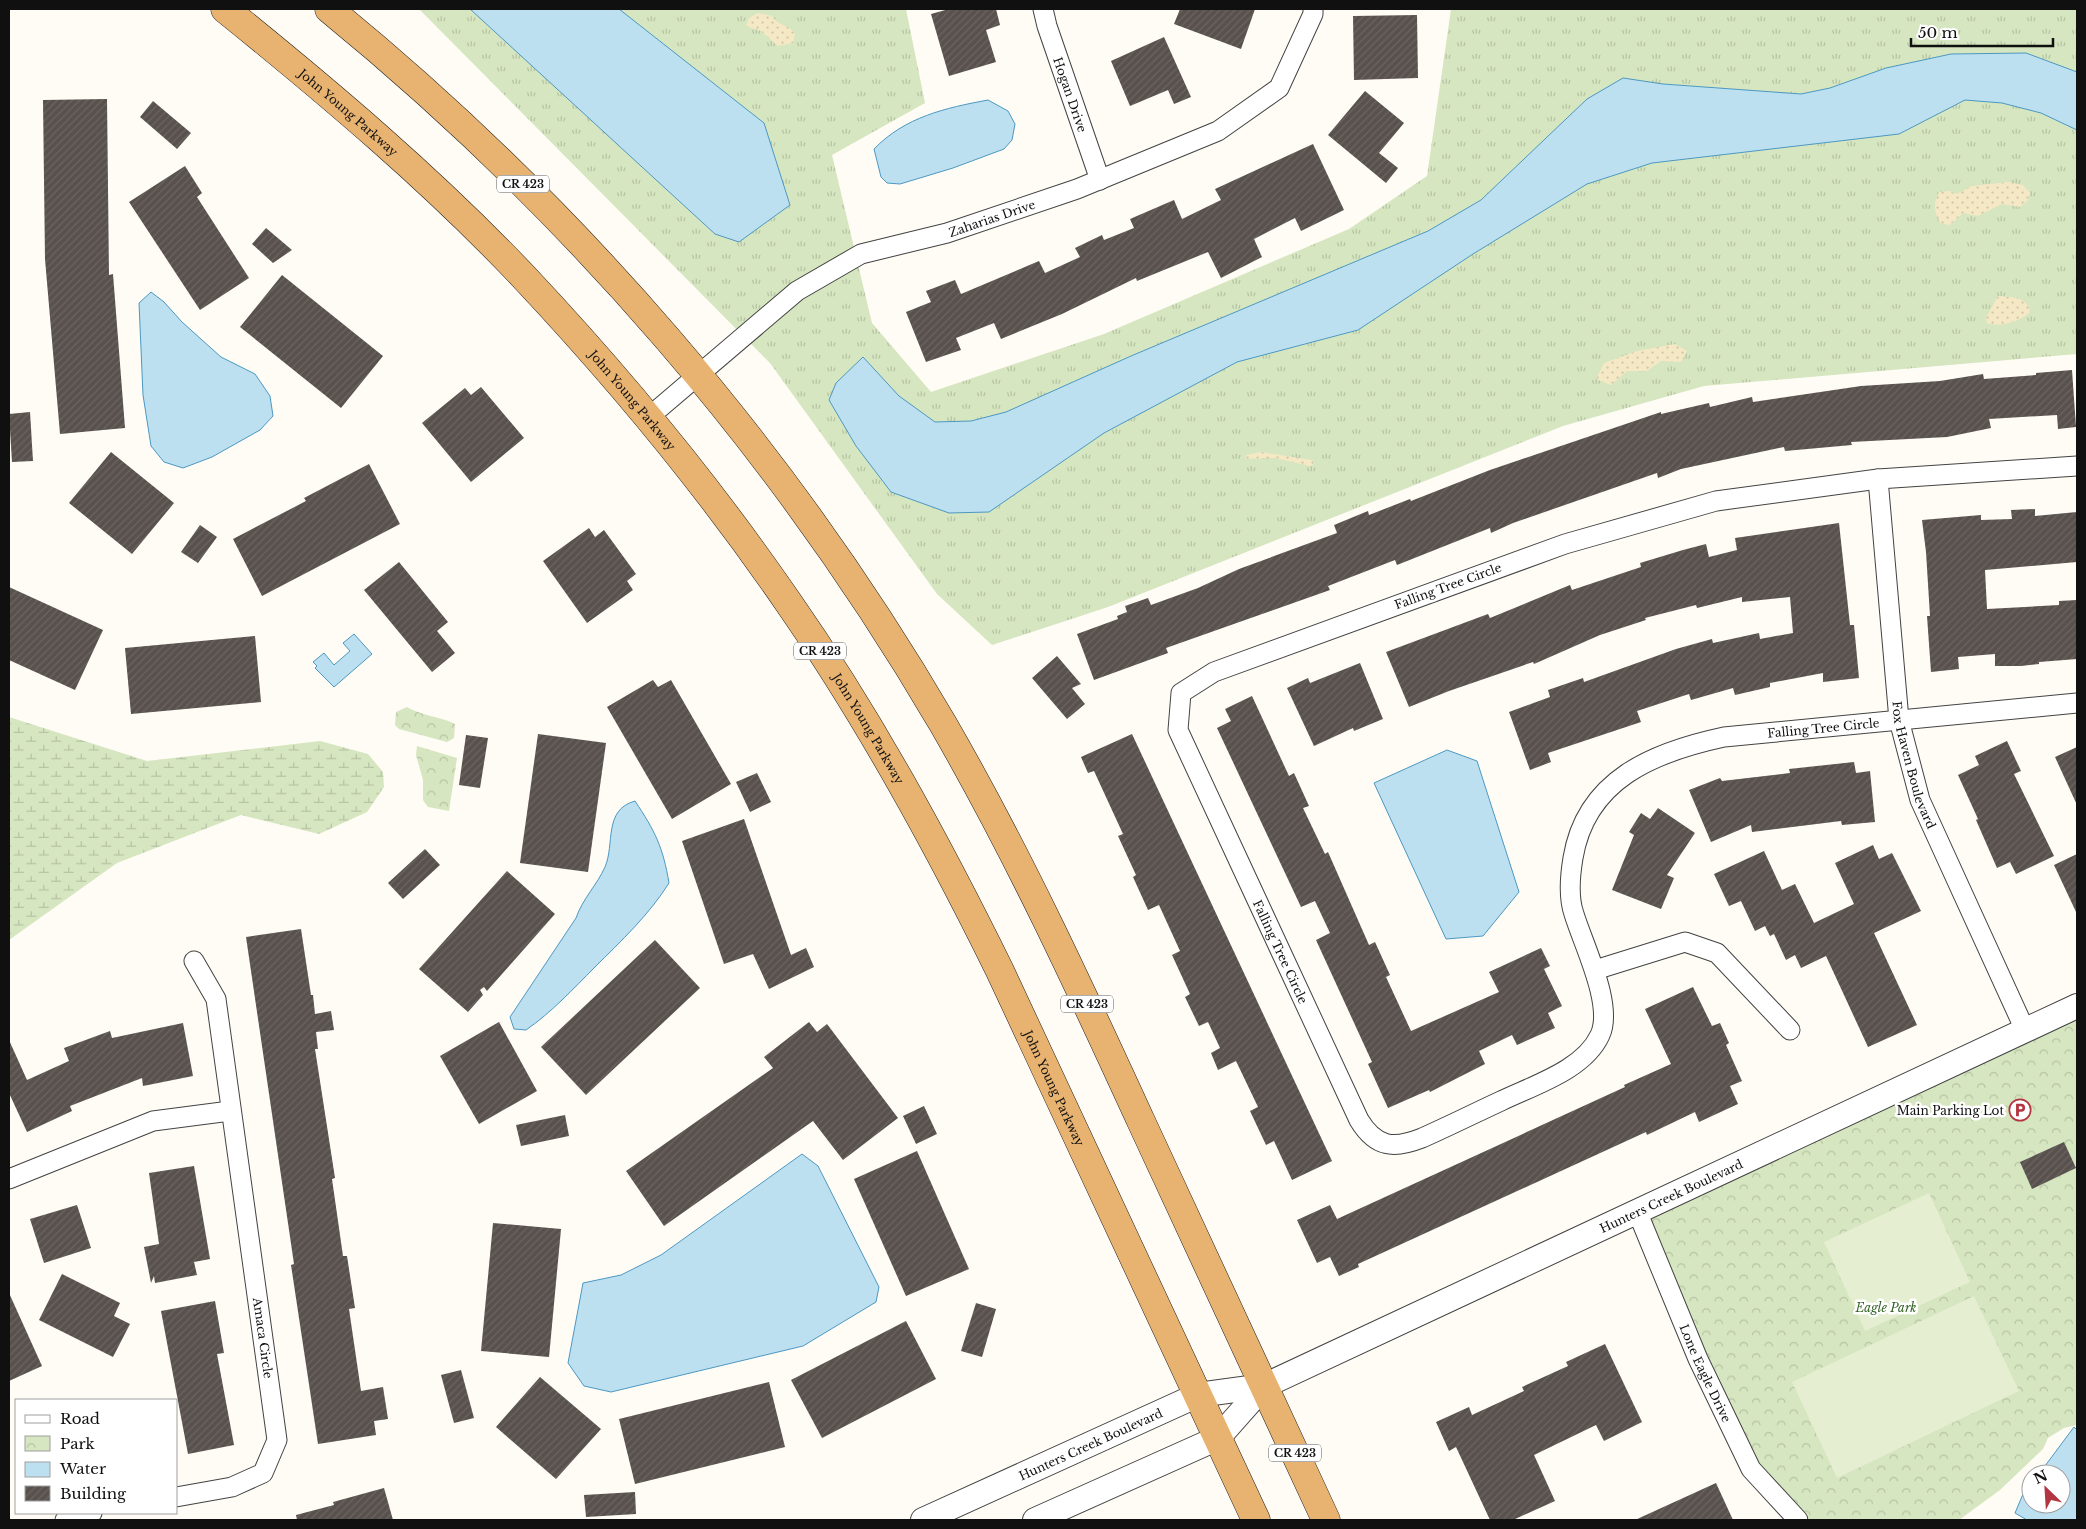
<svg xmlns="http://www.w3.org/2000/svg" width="2086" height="1529" viewBox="0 0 2086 1529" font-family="'Libre Baskerville',serif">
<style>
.grass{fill:url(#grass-tufts)}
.wetland{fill:url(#wetland-marsh)}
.sand{fill:url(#sand-dots)}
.park{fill:url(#park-crowns)}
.pitch{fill:#e5eed1}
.water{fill:#bde0f1;stroke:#4c98c1}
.building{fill:url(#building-hatch)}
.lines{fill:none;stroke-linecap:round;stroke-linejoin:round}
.minor-casing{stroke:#434343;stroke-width:21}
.tertiary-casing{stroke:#434343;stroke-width:26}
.trunk-casing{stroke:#212121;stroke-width:29}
.minor{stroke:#fff;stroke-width:19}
.tertiary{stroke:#fff;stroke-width:24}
.trunk{stroke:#e8b370;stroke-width:28}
.labels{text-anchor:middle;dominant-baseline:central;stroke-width:5;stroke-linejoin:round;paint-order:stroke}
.shield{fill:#fff;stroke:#585858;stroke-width:1}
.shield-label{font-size:11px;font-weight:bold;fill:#101010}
.street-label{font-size:12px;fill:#101010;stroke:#fff}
.poi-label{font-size:12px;fill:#101010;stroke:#fff;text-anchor:end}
.park-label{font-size:12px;font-style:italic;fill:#356226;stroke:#fff}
</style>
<defs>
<pattern id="grass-tufts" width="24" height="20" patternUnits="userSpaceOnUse" patternTransform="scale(1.25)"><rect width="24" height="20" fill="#d6e6c0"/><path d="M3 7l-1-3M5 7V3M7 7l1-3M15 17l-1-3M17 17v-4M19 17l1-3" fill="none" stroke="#b7c4a4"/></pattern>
<pattern id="wetland-marsh" width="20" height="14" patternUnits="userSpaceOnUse" patternTransform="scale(1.25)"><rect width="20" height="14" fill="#d6e6c0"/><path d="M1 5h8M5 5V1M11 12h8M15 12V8" fill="none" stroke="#b7c4a4"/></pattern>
<pattern id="sand-dots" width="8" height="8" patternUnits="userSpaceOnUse" patternTransform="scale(1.25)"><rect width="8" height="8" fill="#f5e8c5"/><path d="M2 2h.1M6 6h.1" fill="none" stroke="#d1c6a8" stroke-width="1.8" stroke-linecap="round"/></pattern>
<pattern id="park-crowns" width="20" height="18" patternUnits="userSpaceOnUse" patternTransform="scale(1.25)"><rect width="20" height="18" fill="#d6e6c0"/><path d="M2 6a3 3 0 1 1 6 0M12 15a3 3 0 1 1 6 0" fill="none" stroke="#b7c4a4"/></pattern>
<pattern id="building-hatch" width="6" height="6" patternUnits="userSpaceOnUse" patternTransform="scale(1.25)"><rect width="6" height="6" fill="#58514d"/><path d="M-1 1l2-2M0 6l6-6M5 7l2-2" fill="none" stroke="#6b6562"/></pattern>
</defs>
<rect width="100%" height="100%" fill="#fefcf4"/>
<polygon class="grass" points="419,9 906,9 925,103 832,155 872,323 931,392 1104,334 1349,229 1427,176 1451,9 2077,9 2077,354 1704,386 1563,426 1108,607 992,645 937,594 770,363"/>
<polygon class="wetland" points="9,717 147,761 320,741 368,754 383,772 384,787 367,812 319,834 241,815 117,863 9,940"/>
<g class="sand">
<path d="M 758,13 L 772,16 C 780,28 790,24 795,34 L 793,43 L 778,46 L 761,31 L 746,26 L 749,18 Z"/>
<path d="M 2008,182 L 2023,185 L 2030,193 L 2028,200 L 2020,207 L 2002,204 L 1978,216 L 1963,213 L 1950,225 L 1940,223 C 1934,211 1933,204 1939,192 L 1949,191 L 1957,194 L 1972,186 Z"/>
<path d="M 1998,296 C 2012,298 2027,295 2030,312 C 2022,321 1998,328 1987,323 L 1986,318 Z"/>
<polygon points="1675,344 1687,351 1681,362 1661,361 1647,371 1627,371 1611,385 1596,379 1604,363 1637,351"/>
<polygon points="1261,452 1312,460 1314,464 1310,466 1275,458 1245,459 1246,455"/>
</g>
<g class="park">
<path d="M 407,707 C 422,716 439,716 455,724 L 454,738 L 447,742 L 399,729 L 395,725 L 396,712 Z"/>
<polygon points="417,746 457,758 449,811 428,807 423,800 423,780 416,755"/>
<polygon points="2077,1006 2077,1425 2064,1428 2048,1438 2043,1449 2000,1490 1959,1520 1798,1520 1751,1469 1637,1211"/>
</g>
<g class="pitch">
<polygon points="1929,1193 1970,1282 1865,1331 1824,1242"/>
<polygon points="1974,1296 2019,1391 1837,1478 1792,1382"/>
</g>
<g class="water">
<polygon points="470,9 619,9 764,123 790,205 739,242 715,234"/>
<polygon points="2026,53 2077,72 2077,130 2041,113 2002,103 1965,100 1899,134 1652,163 1587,184 1473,254 1358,330 1237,362 1104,433 989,512 949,513 891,492 856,446 829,400 836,383 863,357 899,396 935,422 971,421 1006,412 1131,356 1428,231 1481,200 1587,99 1623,78 1663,84 1801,94 1830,88 1886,68 1951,54"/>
<path d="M 988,100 L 1008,111 L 1015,124 L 1012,140 L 1004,149 L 953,168 L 900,184 L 887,183 L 881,177 L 874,149 C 905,117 945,108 988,100 Z"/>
<polygon points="151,292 164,302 182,322 221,357 255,374 270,396 273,416 260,430 212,457 183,468 164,462 151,446 143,395 139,303"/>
<polygon points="354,634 372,654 334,687 315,668 317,666 313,662 324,653 334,665 350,651 343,643"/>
<polygon points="1447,750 1477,761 1519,892 1483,936 1446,939 1374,783"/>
<path d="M 635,801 C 655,831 663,847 669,883 C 649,915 621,941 595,967 C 573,989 552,1012 526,1030 L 514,1029 L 510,1017 L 576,918 C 583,898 597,885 605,867 C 615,844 603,810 635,801 Z"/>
<polygon points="802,1154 818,1166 879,1287 876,1302 803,1346 611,1392 584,1386 568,1363 583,1283 621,1275 661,1255"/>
<polygon points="2074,1427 2077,1430 2077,1520 2027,1520 2015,1513 2023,1494 2031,1495 2031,1504 2061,1504 2061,1474 2039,1474"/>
</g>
<g class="building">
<polygon points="949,9 996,9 1000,25 986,30 996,62 949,76 931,14"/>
<polygon points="1180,9 1255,9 1241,49 1174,24"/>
<polygon points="1417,15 1418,78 1354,80 1353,16"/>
<polygon points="1164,37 1191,97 1174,104 1168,90 1130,106 1111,61"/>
<polygon points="1365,91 1404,123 1379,153 1398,168 1386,183 1328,135"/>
<polygon points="107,99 109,275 113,274 125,428 60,434 45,259 43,100"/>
<polygon points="153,101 191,133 177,149 140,117"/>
<polygon points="1313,144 1344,210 1301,231 1295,218 1254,239 1262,257 1221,278 1208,252 1137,281 1136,278 1062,314 1001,339 994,323 956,338 961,350 926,362 906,312 931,302 926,291 955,280 961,294 1039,261 1045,273 1080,257 1075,248 1102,235 1104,240 1134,228 1130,219 1174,200 1182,219 1221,200 1215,189"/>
<polygon points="185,166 202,193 197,197 249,278 200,310 129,202"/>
<polygon points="266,228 292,250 273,263 252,244"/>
<polygon points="282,275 383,356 341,408 240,327"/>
<polygon points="2072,370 2076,427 2058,429 2057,415 1989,419 1991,428 1947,437 1851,442 1852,445 1785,451 1784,447 1681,469 1658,478 1657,473 1513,523 1491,533 1490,528 1397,565 1395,560 1328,586 1330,590 1166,648 1168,653 1094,680 1077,634 1118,619 1117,616 1127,612 1125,606 1148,598 1151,605 1198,588 1239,569 1337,533 1334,525 1368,511 1369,515 1410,499 1411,501 1490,470 1661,412 1661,414 1709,403 1710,407 1752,397 1753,402 1861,386 1940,381 1983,374 1984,379 2036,375 2036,373"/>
<polygon points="481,387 524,438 471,482 422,423 465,388 471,395"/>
<polygon points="30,412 33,461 12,462 9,414"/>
<polygon points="111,452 174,503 132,554 69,503"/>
<polygon points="369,464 400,524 262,596 233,539 306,501 304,498"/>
<polygon points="2035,509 2035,516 2077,512 2077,562 1985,570 1987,609 2059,605 2059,601 2077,600 2077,659 2039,662 2039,664 2021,666 1995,666 1995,654 1958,657 1959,669 1931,672 1927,616 1930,616 1926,552 1922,520 1981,515 1981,520 2012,519 2011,510"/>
<polygon points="1839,523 1850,625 1854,625 1859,678 1823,682 1823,673 1770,683 1770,687 1735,695 1733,688 1691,700 1689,694 1637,711 1641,722 1548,753 1551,762 1530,770 1509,712 1550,697 1548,690 1583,678 1584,682 1676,649 1712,639 1713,643 1759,633 1760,639 1793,633 1790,597 1742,602 1742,597 1697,608 1696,605 1645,618 1646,620 1600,635 1534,664 1533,662 1449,691 1409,707 1386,652 1488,614 1490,618 1570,585 1572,590 1641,567 1640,563 1683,550 1706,544 1709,557 1737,550 1735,538"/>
<polygon points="200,525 217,537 198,563 181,552"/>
<polygon points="589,528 595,537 604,530 636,574 627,581 633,590 587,623 543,561"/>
<polygon points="399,562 448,622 437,631 455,653 432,672 364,590"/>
<polygon points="9,587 103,630 75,690 9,660"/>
<polygon points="255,636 261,702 131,714 125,648"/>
<polygon points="1057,656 1081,684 1072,688 1085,704 1067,719 1032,678"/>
<polygon points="1360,663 1383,719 1354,731 1353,728 1314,746 1287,688 1308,678 1310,683"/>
<polygon points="653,680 658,687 671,680 731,784 672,819 607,707"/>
<polygon points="1252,696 1289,776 1294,773 1309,806 1303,808 1325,854 1328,852 1369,945 1375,942 1390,975 1386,977 1411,1031 1499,992 1489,972 1541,948 1550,966 1544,969 1562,1006 1548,1013 1555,1028 1517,1045 1512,1035 1479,1051 1485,1064 1430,1092 1429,1090 1388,1108 1368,1064 1372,1062 1316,940 1330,933 1315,901 1301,907 1217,728 1231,721 1225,709"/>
<polygon points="538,734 606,743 588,872 520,863"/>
<polygon points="1132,734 1332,1161 1292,1180 1274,1141 1266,1145 1250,1111 1258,1107 1236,1061 1218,1070 1211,1053 1220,1048 1208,1022 1199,1026 1185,997 1190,994 1172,955 1180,951 1159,905 1148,910 1133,877 1136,875 1118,836 1123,834 1094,771 1088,773 1081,757"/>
<polygon points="466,735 488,738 480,788 459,785"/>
<polygon points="2007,741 2021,771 2014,774 2054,856 2016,874 2010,862 1997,868 1976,820 1978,819 1958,775 1979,765 1975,756"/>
<polygon points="2077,747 2077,805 2055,757"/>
<polygon points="1854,762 1856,773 1870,771 1875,822 1842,825 1841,821 1752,832 1751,825 1711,842 1689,790 1720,778 1722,781 1790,773 1789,769"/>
<polygon points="757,773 771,802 750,812 736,782"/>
<polygon points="1658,808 1695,833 1667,875 1674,878 1661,909 1612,890 1634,835 1629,832 1641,813 1650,819"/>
<polygon points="744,819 791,955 806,948 814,967 769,989 753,954 724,964 682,841"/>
<polygon points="1873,845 1879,859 1892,853 1921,911 1874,933 1917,1025 1868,1047 1826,956 1801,968 1795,955 1786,960 1774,934 1770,936 1765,926 1755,931 1741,901 1729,906 1714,874 1764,851 1782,890 1795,884 1814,923 1854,904 1835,863"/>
<polygon points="425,849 440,865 403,899 388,883"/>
<polygon points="2077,854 2077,914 2054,865"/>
<polygon points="507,871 555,914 487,991 484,987 480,990 483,995 468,1012 419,969"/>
<polygon points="301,929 311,995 313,995 315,1014 331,1011 334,1030 316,1032 318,1049 315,1049 335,1178 332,1179 343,1256 347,1256 355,1308 349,1309 361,1391 383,1387 388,1419 374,1421 376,1435 318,1444 291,1265 294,1264 246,937"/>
<polygon points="655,940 700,988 586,1095 541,1047"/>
<polygon points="1693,987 1712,1026 1720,1023 1729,1043 1726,1045 1742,1081 1730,1086 1738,1104 1699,1122 1695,1112 1647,1135 1646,1132 1358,1264 1359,1267 1339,1276 1330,1257 1317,1263 1297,1220 1330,1205 1337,1219 1625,1087 1624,1085 1671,1064 1645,1009"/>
<polygon points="499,1022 537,1091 479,1124 440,1056"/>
<polygon points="809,1022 817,1032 827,1024 898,1118 843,1160 813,1121 664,1226 626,1171 773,1068 764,1057"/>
<polygon points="183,1023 193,1076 143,1086 142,1078 70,1106 72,1111 27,1132 9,1093 9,1040 27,1080 69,1061 64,1048 110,1031 112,1038"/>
<polygon points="924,1106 937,1134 916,1144 903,1116"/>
<polygon points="565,1115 569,1136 521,1146 516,1125"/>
<polygon points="2064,1142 2076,1168 2032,1189 2020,1162"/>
<polygon points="917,1151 969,1269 906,1296 854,1179"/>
<polygon points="194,1166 210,1259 194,1262 197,1275 155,1283 154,1276 151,1283 144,1247 159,1244 149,1173"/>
<polygon points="77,1205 91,1248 44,1263 30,1219"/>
<polygon points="493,1223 561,1229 549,1357 481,1351"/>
<polygon points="62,1274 120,1303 114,1316 130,1324 113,1357 39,1320"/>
<polygon points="9,1293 42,1366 9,1381"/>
<polygon points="215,1301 224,1353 217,1354 234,1445 188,1454 161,1311"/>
<polygon points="976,1303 996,1309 982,1357 961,1351"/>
<polygon points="906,1321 936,1379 822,1438 791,1380"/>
<polygon points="1605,1344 1642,1422 1604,1441 1596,1425 1534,1455 1555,1501 1513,1520 1490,1520 1456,1447 1449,1451 1436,1422 1469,1407 1472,1415 1524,1391 1522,1387 1568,1366 1566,1362"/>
<polygon points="461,1370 474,1418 454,1423 441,1375"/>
<polygon points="540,1377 601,1429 556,1479 496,1427"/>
<polygon points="769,1382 785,1447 635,1484 619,1419"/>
<polygon points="1716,1483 1733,1520 1635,1520"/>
<polygon points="384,1488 393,1520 297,1520 296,1515 334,1505 333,1502"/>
<polygon points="635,1492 636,1514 586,1517 584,1495"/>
</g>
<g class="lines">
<g class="minor-casing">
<g id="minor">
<path id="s1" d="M 1043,9 L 1047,26 L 1100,180"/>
<path id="s2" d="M 649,417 L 797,291 L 861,254 L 947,233 L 1077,189 L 1218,131 L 1279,88 L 1313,14 L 1313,9"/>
<path id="s3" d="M 2077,466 L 1878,479 L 1716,501 L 1565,544 L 1214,672 L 1181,693 L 1178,730 L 1359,1120 C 1376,1148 1394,1149 1422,1138 C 1449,1126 1475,1113 1501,1101 C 1534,1085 1584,1070 1600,1035 C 1614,1005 1583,944 1574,914 C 1568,897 1570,876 1573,858 C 1586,779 1654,752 1724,737 L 2077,703"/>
<path id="s4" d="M 1878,479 L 1899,720 L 1920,800 L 2025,1030"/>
<polyline points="1595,970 1685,942 1717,953 1790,1030"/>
<polyline points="9,1179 153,1121 230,1111"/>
<path id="s5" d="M 1637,1211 L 1698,1359 L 1751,1469 L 1798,1520"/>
<polyline points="176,1497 232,1487 263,1473 277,1440 216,999 194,961"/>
<polyline points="65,1520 92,1513"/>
</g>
</g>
<g class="tertiary-casing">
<g id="tertiary">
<path id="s6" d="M 923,1520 L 1198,1395 L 1264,1386 L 2077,1006"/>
<polyline points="1035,1520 1218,1438 1264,1386"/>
</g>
</g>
<g class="trunk-casing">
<g id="trunk">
<path id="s7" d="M 225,9 C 329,93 431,179 523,276 C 619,378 709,487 788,602 C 869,718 937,843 1000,971 L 1256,1520"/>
<path d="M 329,9 C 573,208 784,452 943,724 C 1017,852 1079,986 1140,1119 C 1202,1253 1264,1387 1326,1520"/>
</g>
</g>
<use href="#minor" class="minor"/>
<use href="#tertiary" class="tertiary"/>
<use href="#trunk" class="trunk"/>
</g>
<defs>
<g id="parking-ring" transform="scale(1.125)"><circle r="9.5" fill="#fff" stroke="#b33541" stroke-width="1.5"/><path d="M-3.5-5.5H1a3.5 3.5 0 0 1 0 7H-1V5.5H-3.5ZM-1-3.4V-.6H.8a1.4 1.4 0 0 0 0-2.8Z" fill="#b33541"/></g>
</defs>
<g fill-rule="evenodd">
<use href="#parking-ring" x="2020" y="1110"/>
</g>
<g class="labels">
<g class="shield">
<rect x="497" y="175.5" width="52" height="17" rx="4"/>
<rect x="794" y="642.5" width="52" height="17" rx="4"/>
<rect x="1061" y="995.5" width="52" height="17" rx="4"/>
<rect x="1269" y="1444.5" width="52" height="17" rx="4"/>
</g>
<g class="shield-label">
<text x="523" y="184">CR 423</text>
<text x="820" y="651">CR 423</text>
<text x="1087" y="1004">CR 423</text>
<text x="1295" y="1453">CR 423</text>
</g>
<g class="street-label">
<text stroke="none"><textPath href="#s1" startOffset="90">Hogan Drive</textPath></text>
<text stroke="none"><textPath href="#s7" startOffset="161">John Young Parkway</textPath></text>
<text stroke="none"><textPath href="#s2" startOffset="404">Zaharias Drive</textPath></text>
<text stroke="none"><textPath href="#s7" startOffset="566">John Young Parkway</textPath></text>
<text transform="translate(1448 586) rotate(-20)">Falling Tree Circle</text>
<text stroke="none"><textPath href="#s3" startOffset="2172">Falling Tree Circle</textPath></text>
<text stroke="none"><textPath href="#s7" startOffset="971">John Young Parkway</textPath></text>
<text stroke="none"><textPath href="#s4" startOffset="289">Fox Haven Boulevard</textPath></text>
<text stroke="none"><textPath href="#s3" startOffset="1214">Falling Tree Circle</textPath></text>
<text stroke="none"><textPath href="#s7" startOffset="1376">John Young Parkway</textPath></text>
<text stroke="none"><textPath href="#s6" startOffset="818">Hunters Creek Boulevard</textPath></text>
<text transform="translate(263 1338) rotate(82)">Amaca Circle</text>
<text stroke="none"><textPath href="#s5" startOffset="176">Lone Eagle Drive</textPath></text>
<text stroke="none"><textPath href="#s6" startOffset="184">Hunters Creek Boulevard</textPath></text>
</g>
<g class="poi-label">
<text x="2004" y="1110">Main Parking Lot</text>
</g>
<g class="park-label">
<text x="1886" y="1307">Eagle Park</text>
</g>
</g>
<rect width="2086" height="1529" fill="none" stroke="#101010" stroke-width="20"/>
<rect x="15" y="1399" width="162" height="115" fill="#ffffff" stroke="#9f9f9f"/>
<rect x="25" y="1415" width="25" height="8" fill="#ffffff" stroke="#9f9f9f"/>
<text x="60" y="1424" font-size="15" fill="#101010">Road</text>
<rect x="25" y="1436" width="25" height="15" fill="url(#park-crowns)" stroke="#9f9f9f"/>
<text x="60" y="1449" font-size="15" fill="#101010">Park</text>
<rect x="25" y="1462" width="25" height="15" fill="#bde0f1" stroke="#9f9f9f"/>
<text x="60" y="1474" font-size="15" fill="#101010">Water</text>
<rect x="25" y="1486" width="25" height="15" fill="url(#building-hatch)" stroke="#9f9f9f"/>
<text x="60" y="1499" font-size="15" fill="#101010">Building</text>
<g transform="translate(2046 1489) rotate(335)"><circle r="24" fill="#ffffff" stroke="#9f9f9f"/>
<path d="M0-4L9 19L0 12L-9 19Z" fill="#b33541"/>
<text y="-8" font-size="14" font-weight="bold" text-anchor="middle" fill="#101010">N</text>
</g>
<path d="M1911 38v8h142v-8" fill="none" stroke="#101010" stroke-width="2.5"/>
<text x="1918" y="38" font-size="15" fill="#101010" stroke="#ffffff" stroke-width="4" paint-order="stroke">50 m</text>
</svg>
